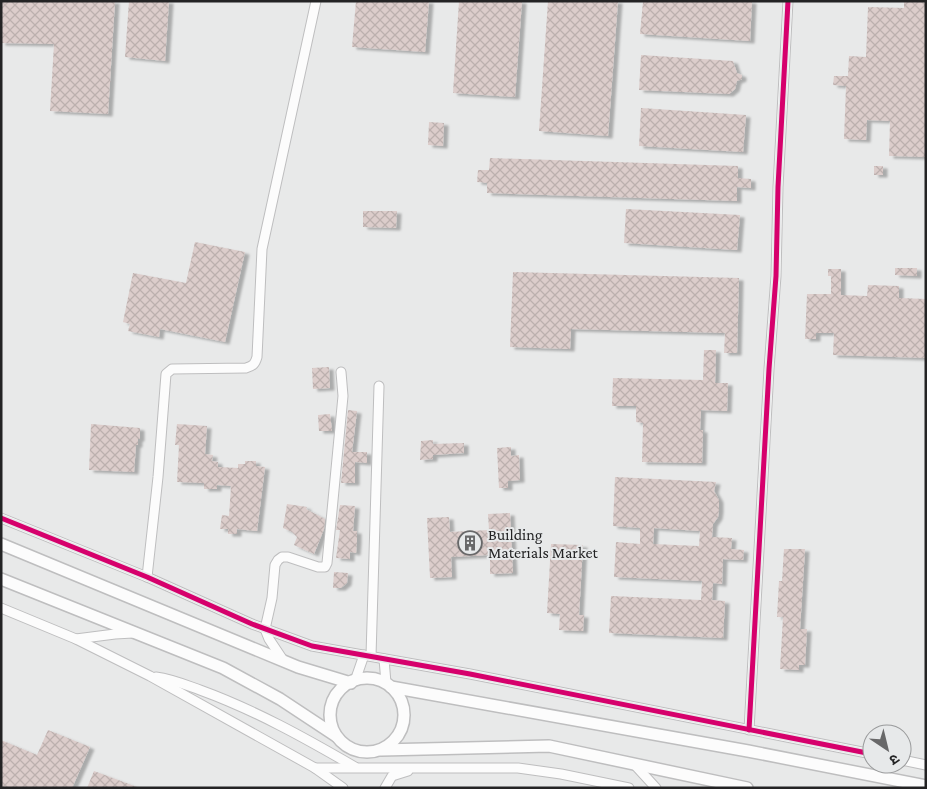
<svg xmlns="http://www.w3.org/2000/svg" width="927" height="789" viewBox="0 0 927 789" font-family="'Crimson Pro','Noto Sans Devanagari',serif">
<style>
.building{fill:url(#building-cross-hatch);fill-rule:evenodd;filter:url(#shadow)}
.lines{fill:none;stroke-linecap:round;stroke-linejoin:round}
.minor-casing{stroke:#bebebf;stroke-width:11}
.major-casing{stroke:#bebebf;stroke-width:14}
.minor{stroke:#fcfcfc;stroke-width:9}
.major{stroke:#fcfcfc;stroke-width:11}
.cycleway-casing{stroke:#e7e9ea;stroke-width:8}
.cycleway{stroke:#d6006c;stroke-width:5}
.labels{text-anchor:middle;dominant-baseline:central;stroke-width:4;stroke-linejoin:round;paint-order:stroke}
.poi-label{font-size:16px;fill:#232324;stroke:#e7e9ea;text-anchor:start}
</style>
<defs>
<pattern id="building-cross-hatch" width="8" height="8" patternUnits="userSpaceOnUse" patternTransform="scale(1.25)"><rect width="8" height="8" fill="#dccdcb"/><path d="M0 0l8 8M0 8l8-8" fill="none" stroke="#bcb0ae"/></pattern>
<filter id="shadow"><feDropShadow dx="4.5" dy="2.5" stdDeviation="1" flood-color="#0004"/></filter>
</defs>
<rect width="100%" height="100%" fill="#e8e9e9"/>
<g class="building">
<polygon points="1,1 115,1 108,114 50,111 54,44 1,43"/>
<polygon points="129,1 169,1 165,61 125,57"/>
<polygon points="356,1 429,1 425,52 352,47"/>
<polygon points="459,1 522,1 515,97 453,93"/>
<polygon points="548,1 618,1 608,136 539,131"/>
<polygon points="643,1 752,1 750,41 640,34"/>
<polygon points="904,1 926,1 926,157 889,156 890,121 867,120 866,140 844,139 846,86 833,85 834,76 848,76 849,56 866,57 868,7 904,8"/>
<polygon points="641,55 733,61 737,73 742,75 742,79 737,81 735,89 729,94 639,90"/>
<polygon points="641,108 746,115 743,152 639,146"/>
<polygon points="429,122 444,123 443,146 428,145"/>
<polygon points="490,158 738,166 738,178 751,179 751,188 737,187 737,201 487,193 487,183 477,182 478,170 489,170"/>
<rect x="874" y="166" width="9" height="9"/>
<polygon points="626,209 740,215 737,250 624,243"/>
<polygon points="363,211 397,211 396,228 363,227"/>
<polygon points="195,242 245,252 225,342 160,329 159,337 128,331 130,324 123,322 133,273 186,283"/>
<polygon points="895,268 917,268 917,276 895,275"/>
<polygon points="828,269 841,269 841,295 867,296 868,285 899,286 899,298 926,299 926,358 833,355 834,333 816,333 816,339 805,339 807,294 831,294 831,276 828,276"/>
<polygon points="513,272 739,278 737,353 724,353 725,333 571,329 570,349 510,347"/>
<polygon points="704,350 716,350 715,383 728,383 727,411 701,410 700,430 703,430 702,463 642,462 643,423 636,422 636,406 612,406 613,378 703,380"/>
<polygon points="329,367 330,388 313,389 312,368"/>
<polygon points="348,410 357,411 352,452 367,452 367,463 355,462 355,483 341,483"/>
<polygon points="330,414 332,431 319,431 318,415"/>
<polygon points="91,424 140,428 140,439 138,439 138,445 136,445 134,472 89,470"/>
<polygon points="177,424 207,426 205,454 213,455 212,461 218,462 218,467 238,468 238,464 245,464 245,461 256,461 256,466 265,467 257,531 237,529 237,534 228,534 228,529 220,529 222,515 229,516 231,486 217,485 217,489 204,489 204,483 177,482 179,445 175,445"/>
<polygon points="433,440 433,444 464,443 464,453 433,455 433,459 420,460 421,441"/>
<polygon points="511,447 511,456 519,455 520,480 508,481 508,488 499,488 497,448"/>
<path d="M 615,477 L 716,482 L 714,491 L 719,500 L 719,510 L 718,517 L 713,524 L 712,537 L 732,538 L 731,549 L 744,550 L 743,560 L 723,559 L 722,584 L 713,583 L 712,600 L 725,601 L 723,638 L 609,633 L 611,596 L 701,600 L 702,581 L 614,577 L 616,542 L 640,544 L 640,528 L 613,526 ZM 654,528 L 700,531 L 699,546 L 653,544 Z"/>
<polygon points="287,504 307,507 306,509 325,519 324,529 314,554 294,545 297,537 292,532 283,528"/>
<polygon points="340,505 355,506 353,531 357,531 357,541 356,553 350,552 350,559 336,558 340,530 336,530"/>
<polygon points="510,513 513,573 490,574 490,555 451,557 452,577 430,578 427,518 449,517 450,532 489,530 488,514"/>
<polygon points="551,544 583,545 579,615 584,615 583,631 559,630 560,614 547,613"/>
<polygon points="784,549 805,549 800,629 807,629 805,665 799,665 799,670 780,669 783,617 777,617 779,581 782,581"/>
<polygon points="334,572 348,573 347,583 341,588 333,588"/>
<polygon points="48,730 90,747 72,788 1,788 1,740 37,755"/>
<polygon points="94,771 137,787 137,788 87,788"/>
</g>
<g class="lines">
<g class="minor-casing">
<g id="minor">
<polyline points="1,518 147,577 252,624 312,646 470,674 872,754"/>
<path d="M 147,577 L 158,477 L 166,374 L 172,369 L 246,368 C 253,366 255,364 257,357 L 262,249 L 316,1"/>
<polyline points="1,608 76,639 150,676 315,768 343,788"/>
<polyline points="76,639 115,634 133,633"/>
<polyline points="371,656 379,386"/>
<polyline points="384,659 386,683"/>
<polyline points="283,660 269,639 265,629 272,598 275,565 278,560 282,557 288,557 318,567 325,567 327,563 343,396 341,372"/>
<path d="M 156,677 C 172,679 186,685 200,690 C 255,710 305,738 355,767"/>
<polyline points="355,681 364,655"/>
<polyline points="749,730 769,369 776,276 778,187 788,1"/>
<polyline points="902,760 926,765"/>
<polyline points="634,764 656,788"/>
<polyline points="315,768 518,768 561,774 629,788"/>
<polyline points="385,788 392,776 408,771"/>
</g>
</g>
<g class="major-casing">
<g id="major">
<polyline points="1,544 298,667 351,683"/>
<polyline points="1,579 223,668 280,699 336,736"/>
<circle cx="367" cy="715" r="37"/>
<polyline points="391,687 748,751 926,786"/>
<polyline points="381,750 549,746 747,788"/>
</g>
</g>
<use href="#minor" class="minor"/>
<use href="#major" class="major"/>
<g class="cycleway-casing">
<g id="cycleway">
<polyline points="1,518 147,577 252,624 312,646 470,674 872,754"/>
<polyline points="749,730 769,369 776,276 778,187 788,1"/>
</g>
</g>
<use href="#cycleway" class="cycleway"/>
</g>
<defs>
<g id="building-ring" transform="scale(1.25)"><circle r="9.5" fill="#e7e9ea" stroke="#686869" stroke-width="1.5"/><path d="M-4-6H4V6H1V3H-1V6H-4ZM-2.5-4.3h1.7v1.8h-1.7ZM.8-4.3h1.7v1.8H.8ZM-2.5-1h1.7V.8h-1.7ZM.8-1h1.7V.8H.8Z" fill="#686869"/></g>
</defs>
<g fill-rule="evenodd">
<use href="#building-ring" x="470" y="543"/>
</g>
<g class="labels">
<g class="poi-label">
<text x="488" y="534">Building<tspan x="488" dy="18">Materials Market</tspan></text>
</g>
</g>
<rect width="927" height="789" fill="none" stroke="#232324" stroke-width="5"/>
<g transform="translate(887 749) rotate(145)"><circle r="24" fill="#e7e9ea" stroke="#999a9b"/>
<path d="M0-4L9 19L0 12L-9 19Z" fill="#686869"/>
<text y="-8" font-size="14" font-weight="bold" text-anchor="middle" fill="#232324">उ</text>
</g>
</svg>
